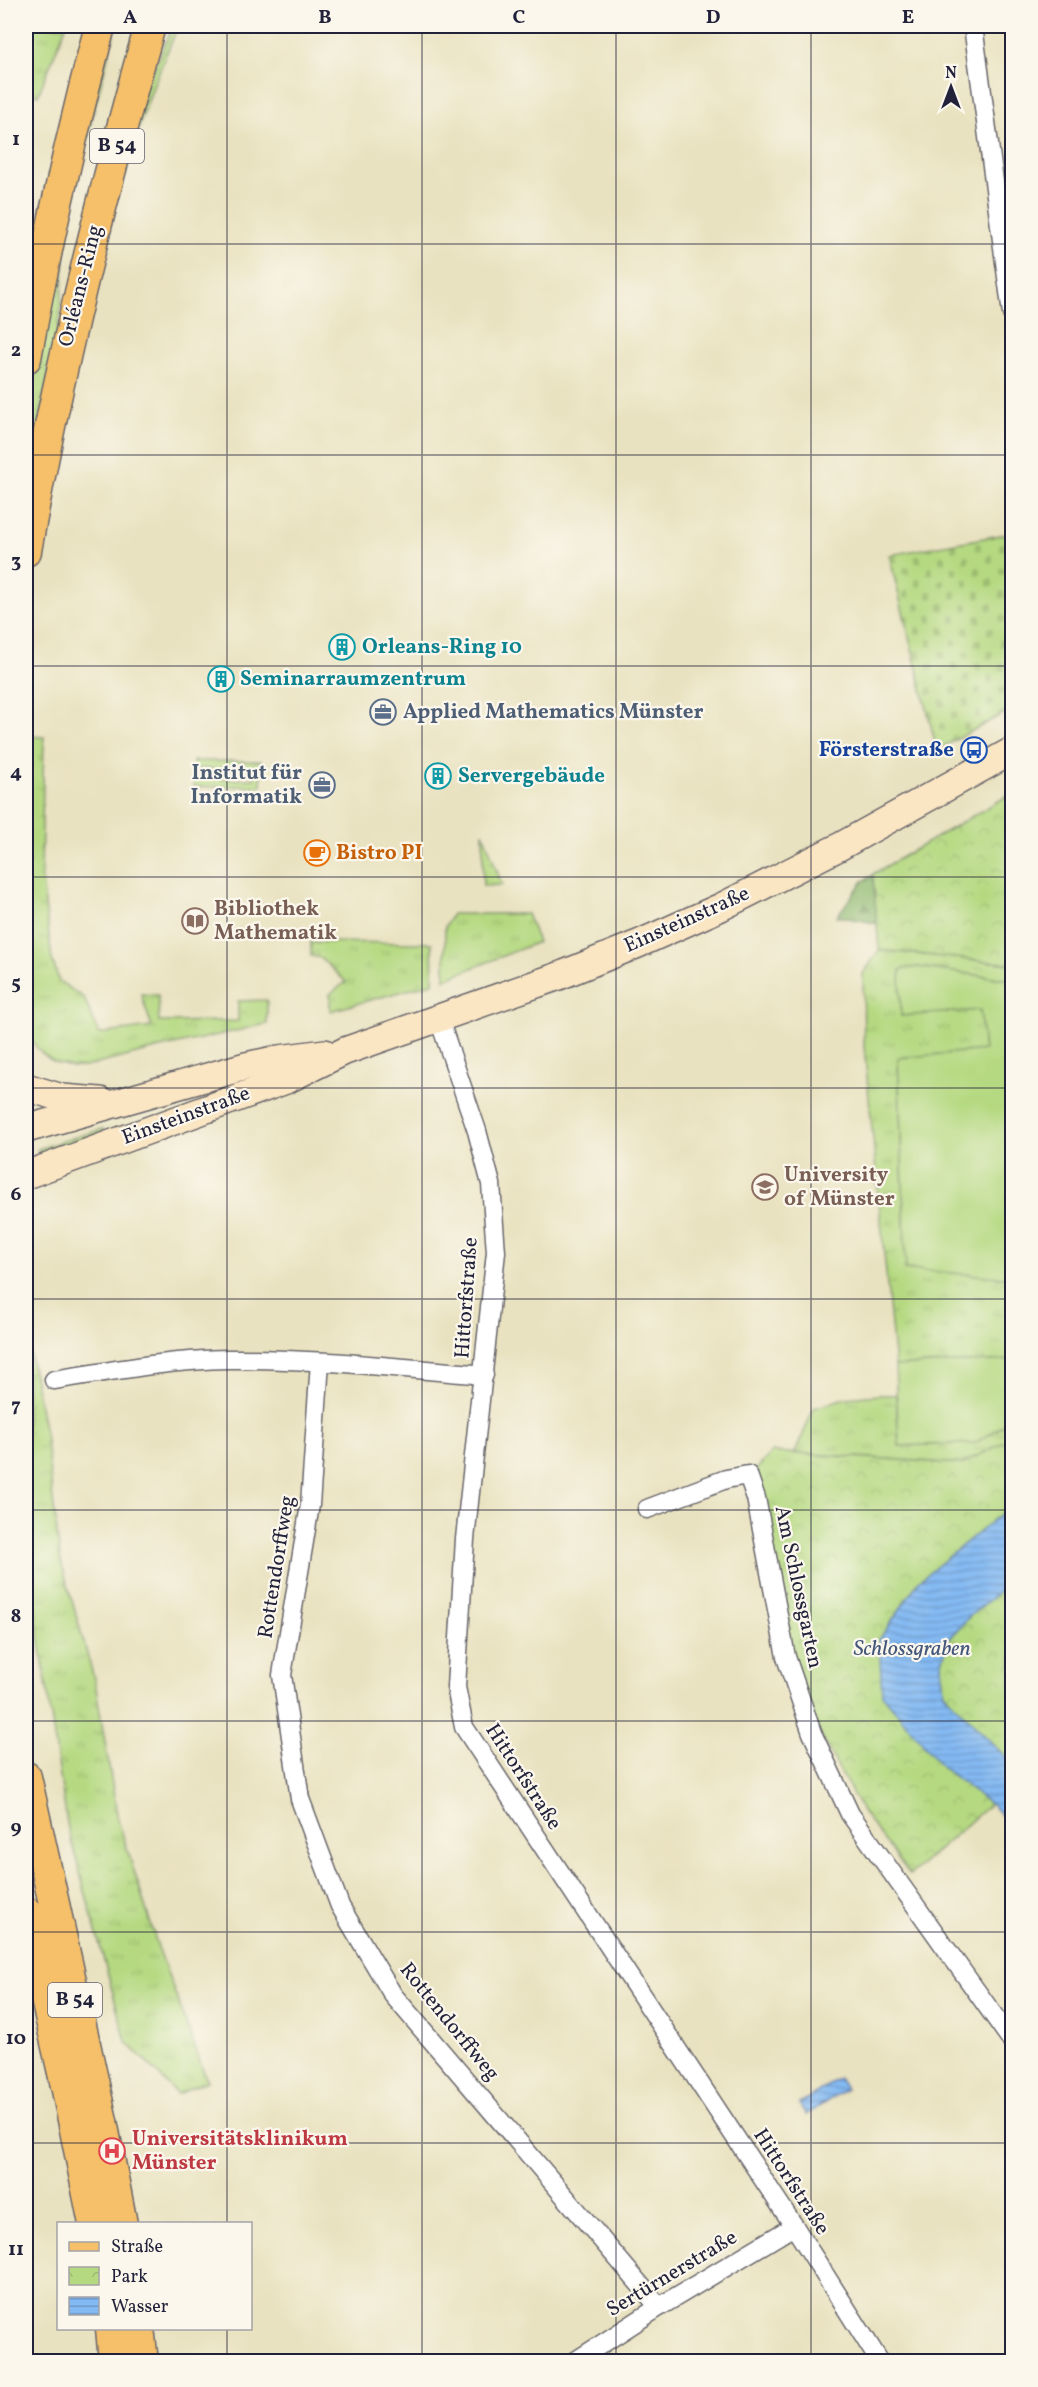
<svg xmlns="http://www.w3.org/2000/svg" width="1038" height="2387" viewBox="0 0 1038 2387" font-family="Vollkorn,serif">
<style>
.grass{fill:url(#grass-tufts);stroke:#6c7e5e;stroke-width:1.5}
.forest{fill:url(#forest-firs);stroke:#596e55;stroke-width:1.5}
.cemetery{fill:url(#cemetery-stones);stroke:#6c7e5e;stroke-width:1.5}
.park{fill:url(#park-crowns);stroke:#6c7e5e;stroke-width:1.5}
.garden{fill:#b5d981;stroke:#6c7e5e;stroke-width:1.5}
.water{fill:url(#water-rules);stroke:#536e97;stroke-width:1.5}
.lines{fill:none;stroke-linecap:round;stroke-linejoin:round}
.minor-casing{stroke:#68656a;stroke-width:21}
.secondary-casing{stroke:#68656a;stroke-width:30}
.primary-casing{stroke:#68656a;stroke-width:33}
.minor{stroke:#fff;stroke-width:18}
.secondary{stroke:#fbe6c4;stroke-width:27}
.primary{stroke:#f6c06b;stroke-width:30}
.grid{fill:none;stroke:#22223b;stroke-width:1.5;stroke-opacity:0.55}
.labels{text-anchor:middle;dominant-baseline:central;stroke-width:4.5;stroke-linejoin:round;paint-order:stroke}
.shield{fill:#fbf7ec;stroke:#636270;stroke-width:1.5}
.shield-label{font-size:20px;font-weight:bold;fill:#22223b}
.street-label{font-size:21px;fill:#22223b;stroke:#fbf7ec}
.culture-label{font-size:21px;font-weight:bold;fill:#0d838f;stroke:#fbf7ec;text-anchor:start}
.service-label{font-size:21px;font-weight:bold;fill:#4e5e75;stroke:#fbf7ec;text-anchor:start}
.transit-label{font-size:21px;font-weight:bold;fill:#164399;stroke:#fbf7ec;text-anchor:end}
.food-label{font-size:21px;font-weight:bold;fill:#c56008;stroke:#fbf7ec;text-anchor:start}
.education-label{font-size:21px;font-weight:bold;fill:#785e54;stroke:#fbf7ec;text-anchor:start}
.health-label{font-size:21px;font-weight:bold;fill:#be3a42;stroke:#fbf7ec;text-anchor:start}
.water-label{font-size:22px;font-style:italic;fill:#44577b;stroke:#fbf7ec}
.neatline{fill:none;stroke:#22223b;stroke-width:2}
.grid-label{font-size:20px;text-anchor:middle;font-weight:bold;fill:#22223b}
</style>
<defs>
<pattern id="grass-tufts" width="24" height="20" patternUnits="userSpaceOnUse" patternTransform="scale(1.5)"><rect width="24" height="20" fill="#b5d981"/><path d="M3 7l-1-3M5 7V3M7 7l1-3M15 17l-1-3M17 17v-4M19 17l1-3" fill="none" stroke="#9bba70"/></pattern>
<pattern id="forest-firs" width="22" height="20" patternUnits="userSpaceOnUse" patternTransform="scale(1.5)"><rect width="22" height="20" fill="#90b96f"/><path d="M5 1l3.5 6h-7zM16 11l3.5 6h-7z" fill="#75965c"/></pattern>
<pattern id="cemetery-stones" width="16" height="16" patternUnits="userSpaceOnUse" patternTransform="scale(1.5)"><rect width="16" height="16" fill="#b5d981"/><path d="M2 7V4a2 2 0 0 1 4 0v3zM10 15v-3a2 2 0 0 1 4 0v3z" fill="#9bba70"/></pattern>
<pattern id="park-crowns" width="20" height="18" patternUnits="userSpaceOnUse" patternTransform="scale(1.5)"><rect width="20" height="18" fill="#b5d981"/><path d="M2 6a3 3 0 1 1 6 0M12 15a3 3 0 1 1 6 0" fill="none" stroke="#9bba70"/></pattern>
<pattern id="water-rules" width="6" height="5" patternUnits="userSpaceOnUse" patternTransform="scale(1.5)"><rect width="6" height="5" fill="#84baf3"/><path d="M0 2.5h6" fill="none" stroke="#6c97c6"/></pattern>
</defs>
<rect width="100%" height="100%" fill="#fbf7ec"/>
<filter id="ink" filterUnits="userSpaceOnUse"><feTurbulence type="fractalNoise" baseFrequency=".0167" numOctaves="2"/><feDisplacementMap in="SourceGraphic" scale="12" xChannelSelector="R" yChannelSelector="G"/><feConvolveMatrix kernelMatrix="1 2 1 2 8 2 1 2 1" color-interpolation-filters="sRGB"/></filter>
<filter id="wash" filterUnits="userSpaceOnUse"><feTurbulence type="fractalNoise" baseFrequency=".008" numOctaves="4" result="noise"/><feDisplacementMap in="SourceGraphic" scale="24" xChannelSelector="R" yChannelSelector="G"/><feGaussianBlur stdDeviation="1.35" result="paint"/><feColorMatrix in="noise" values="0 0 0 0 0 0 0 0 0 0 0 0 0 0 0 0 0 1.4 0 .05"/><feComposite in="paint" operator="in"/></filter>
<g filter="url(#wash)">
<rect width="100%" height="100%" fill="#e9e2c0"/>
<g class="grass">
<path d="M 26,26 L 66,26 L 38,95 C 19,88 25,43 26,26 Z"/>
<polygon points="111,26 116,26 83,152 67,220 60,318 26,487 26,425 59,237 80,146"/>
<polygon points="173,26 178,26 154,84 130,153 146,86"/>
<path d="M 26,736 L 44,737 L 41,872 L 52,959 L 59,981 L 84,998 L 99,1034 L 152,1027 L 141,994 L 158,995 L 159,1022 L 238,1021 L 238,1001 L 267,1000 L 267,1024 L 160,1048 L 85,1067 C 57,1069 37,1055 26,1030 Z"/>
<polygon points="193,761 261,761 261,786 194,787 194,779 254,779 255,769 193,769"/>
<polygon points="483,832 502,885 483,886"/>
<polygon points="452,914 527,914 538,942 445,979 445,927"/>
<polygon points="311,942 432,943 433,983 330,1011 330,994 346,982 321,958 311,956"/>
<polygon points="879,950 1012,964 1012,980 917,967 981,1010 984,1051 898,1059 906,1269 1012,1278 1012,1360 895,1366 864,1046 863,974"/>
<polygon points="103,1129 105,1133 42,1159 38,1149"/>
<polygon points="26,1346 30,1355 45,1433 60,1558 95,1682 118,1820 158,1947 207,2081 177,2094 126,2041 68,1829 29,1570 26,1529"/>
<polygon points="879,1395 896,1395 899,1446 975,1443 1012,1420 1012,1438 962,1464 795,1453 814,1408 845,1398"/>
</g>
<polygon class="forest" points="1012,796 880,924 837,916 863,881"/>
<polygon class="cemetery" points="1012,533 1012,709 937,750 889,555"/>
<g class="park">
<polygon points="1012,793 1012,964 879,950 873,874"/>
<polygon points="1012,1438 1012,1505 919,1581 879,1640 943,1768 990,1804 910,1875 862,1811 820,1734 790,1653 755,1471 772,1452 962,1464"/>
<polygon points="1012,1581 1012,1764 944,1693 941,1665 949,1638 970,1616"/>
</g>
<g class="garden">
<polygon points="917,967 1012,980 1012,1278 906,1269 898,1058 984,1050 980,1010 901,1016 900,970"/>
<polygon points="1012,1360 1012,1420 975,1443 899,1446 895,1366"/>
</g>
<g class="water">
<polygon points="1012,1505 1012,1581 970,1616 949,1638 941,1665 944,1693 1012,1764 1012,1825 990,1804 943,1768 882,1694 879,1640 919,1581"/>
<polygon points="839,2078 846,2089 806,2115 799,2104"/>
</g>
</g>
<g filter="url(#ink)">
<g class="lines">
<g class="minor-casing">
<g id="minor">
<polyline points="973,26 1012,314"/>
<polyline points="439,1019 477,1131 491,1184 496,1252 465,1539 456,1687 464,1727 794,2226 880,2362"/>
<polyline points="320,1362 310,1505 282,1675 300,1799 340,1906 393,1995 659,2307"/>
<path d="M 54,1380 C 112,1371 169,1360 228,1359 C 313,1358 399,1368 484,1375"/>
<polyline points="647,1509 726,1479 748,1475 756,1498 786,1657 812,1733 850,1814 1012,2041"/>
<polyline points="574,2362 659,2307 794,2226"/>
</g>
</g>
<g class="secondary-casing">
<g id="secondary">
<polyline points="26,1087 62,1098 100,1101"/>
<polyline points="26,1129 246,1066 279,1059 325,1053"/>
<polyline points="26,1175 286,1080 345,1051 559,976 638,944 721,907 839,847 1012,751"/>
</g>
</g>
<g class="primary-casing">
<g id="primary">
<path d="M 26,358 C 46,246 71,136 100,26"/>
<path d="M 26,551 C 57,373 101,199 150,26"/>
<polyline points="26,1777 102,2121 122,2224"/>
<polyline points="26,1912 67,2090 94,2224"/>
<polyline points="111,2328 114,2362"/>
<polyline points="139,2328 143,2362"/>
</g>
</g>
<use href="#minor" class="minor"/>
<use href="#secondary" class="secondary"/>
<use href="#primary" class="primary"/>
</g>
</g>
<path class="grid" d="M 227,26 L 227,2224M 422,26 L 422,2362M 616,26 L 616,2362M 811,26 L 811,2362M 26,244 L 1012,244M 26,455 L 1012,455M 26,666 L 1012,666M 26,877 L 1012,877M 26,1088 L 1012,1088M 26,1299 L 1012,1299M 26,1510 L 1012,1510M 26,1721 L 1012,1721M 26,1932 L 1012,1932M 26,2143 L 1012,2143M 227,2328 L 227,2362"/>
<defs>
<g id="building-ring" transform="scale(1.35)"><circle r="9.5" fill="#fbf7ec" stroke="#0f9aa8" stroke-width="1.5"/><path d="M-4-6H4V6H1V3H-1V6H-4ZM-2.5-4.3h1.7v1.8h-1.7ZM.8-4.3h1.7v1.8H.8ZM-2.5-1h1.7V.8h-1.7ZM.8-1h1.7V.8H.8Z" fill="#0f9aa8"/></g>
<g id="office-ring" transform="scale(1.35)"><circle r="9.5" fill="#fbf7ec" stroke="#5c6f8a" stroke-width="1.5"/><path d="M-6-3h4V-5.5h4V-3h4V5H-6ZM-1-4.5V-3h2v-1.5ZM-6 0V1H6V0Z" fill="#5c6f8a"/></g>
<g id="bus-ring" transform="scale(1.35)"><circle r="9.5" fill="#fbf7ec" stroke="#1a4fb4" stroke-width="1.5"/><path d="M-5-6H5V4H4V6H2V4H-2V6H-4V4H-5ZM-3.5-4V0h7V-4ZM-3.5 1.2v1.5H-2V1.2ZM2 1.2v1.5H3.5V1.2Z" fill="#1a4fb4"/></g>
<g id="cafe-ring" transform="scale(1.35)"><circle r="9.5" fill="#fbf7ec" stroke="#e8710a" stroke-width="1.5"/><path d="M-5.5-4.5H6V0H3Q3 3.5 0 3.5H-2.5Q-5.5 3.5-5.5 0ZM3-3.2v2h1.7v-2ZM-6 4.5H4V6H-6Z" fill="#e8710a"/></g>
<g id="library-ring" transform="scale(1.35)"><circle r="9.5" fill="#fbf7ec" stroke="#8d6e63" stroke-width="1.5"/><path d="M-6-4Q-3-5.5-.7-3.5V5Q-3 3-6 4ZM6-4Q3-5.5 .7-3.5V5Q3 3 6 4Z" fill="#8d6e63"/></g>
<g id="university-ring" transform="scale(1.35)"><circle r="9.5" fill="#fbf7ec" stroke="#8d6e63" stroke-width="1.5"/><path d="M0-5L7-2L0 1L-7-2ZM-4 1L0 2.5L4 1V4Q0 6-4 4Z" fill="#8d6e63"/></g>
<g id="hospital-ring" transform="scale(1.35)"><circle r="9.5" fill="#fbf7ec" stroke="#e0444e" stroke-width="1.5"/><path d="M-5-5h3v3.5h4V-5h3V5h-3V1.5h-4V5h-3Z" fill="#e0444e"/></g>
</defs>
<g fill-rule="evenodd">
<use href="#building-ring" x="342" y="647"/>
<use href="#building-ring" x="221" y="679"/>
<use href="#office-ring" x="383" y="712"/>
<use href="#bus-ring" x="974" y="750"/>
<use href="#building-ring" x="438" y="776"/>
<use href="#office-ring" x="322" y="785"/>
<use href="#cafe-ring" x="317" y="853"/>
<use href="#library-ring" x="195" y="921"/>
<use href="#university-ring" x="765" y="1187"/>
<use href="#hospital-ring" x="112" y="2151"/>
</g>
<g class="labels">
<g class="shield">
<rect x="90" y="129" width="54" height="34" rx="4.5"/>
<rect x="48" y="1983" width="54" height="34" rx="4.5"/>
</g>
<g class="shield-label">
<text x="117" y="146">B 54</text>
<text x="75" y="2000">B 54</text>
</g>
<g class="street-label">
<text transform="translate(81 286) rotate(-76)">Orléans-Ring</text>
<text transform="translate(687 920) rotate(-24)">Einsteinstraße</text>
<text transform="translate(186 1116) rotate(-20)">Einsteinstraße</text>
<text transform="translate(467 1298) rotate(-86)">Hittorfstraße</text>
<text transform="translate(277 1567) rotate(-81)">Rottendorffweg</text>
<text transform="translate(798 1587) rotate(78)">Am Schlossgarten</text>
<text transform="translate(523 1777) rotate(57)">Hittorfstraße</text>
<text transform="translate(449 2022) rotate(51)">Rottendorffweg</text>
<text transform="translate(791 2182) rotate(57)">Hittorfstraße</text>
<text transform="translate(672 2274) rotate(-31)">Sertürnerstraße</text>
</g>
<g class="culture-label">
<text x="362" y="647">Orleans-Ring 10</text>
<text x="240" y="679">Seminarraumzentrum</text>
<text x="458" y="776">Servergebäude</text>
</g>
<g class="service-label">
<text x="403" y="712">Applied Mathematics Münster</text>
<text x="302" y="773" text-anchor="end">Institut für<tspan x="302" dy="24">Informatik</tspan></text>
</g>
<g class="transit-label">
<text x="954" y="750">Försterstraße</text>
</g>
<g class="food-label">
<text x="336" y="853">Bistro PI</text>
</g>
<g class="education-label">
<text x="214" y="909">Bibliothek<tspan x="214" dy="24">Mathematik</tspan></text>
<text x="784" y="1175">University<tspan x="784" dy="24">of Münster</tspan></text>
</g>
<g class="health-label">
<text x="132" y="2139">Universitätsklinikum<tspan x="132" dy="24">Münster</tspan></text>
</g>
<g class="water-label">
<text x="912" y="1649">Schlossgraben</text>
</g>
</g>
<rect width="1038" height="2387" fill="none" stroke="#fbf7ec" stroke-width="66"/>
<rect x="57" y="2222" width="195" height="108" fill="#fbf7ec" stroke="#a4a2a5" stroke-width="1.5"/>
<rect x="69" y="2242" width="30" height="9" fill="#f6c06b" stroke="#a4a2a5" stroke-width="1.5"/>
<text x="111" y="2252" font-size="18" fill="#22223b">Straße</text>
<rect x="69" y="2267" width="30" height="18" fill="url(#park-crowns)" stroke="#a4a2a5" stroke-width="1.5"/>
<text x="111" y="2282" font-size="18" fill="#22223b">Park</text>
<rect x="69" y="2297" width="30" height="18" fill="url(#water-rules)" stroke="#a4a2a5" stroke-width="1.5"/>
<text x="111" y="2312" font-size="18" fill="#22223b">Wasser</text>
<g transform="translate(951 87)" stroke="#fbf7ec" stroke-width="4.5" paint-order="stroke">
<path d="M0-4.5L10 22L0 15L-10 22Z" fill="#22223b"/>
<text y="-9" font-size="16" font-weight="bold" text-anchor="middle" fill="#22223b">N</text>
</g>
<rect x="33" y="33" width="972" height="2321" class="neatline"/>
<g class="grid-label">
<text x="130" y="23">A</text>
<text x="325" y="23">B</text>
<text x="519" y="23">C</text>
<text x="713" y="23">D</text>
<text x="908" y="23">E</text>
<text x="16" y="145">1</text>
<text x="16" y="356">2</text>
<text x="16" y="567">3</text>
<text x="16" y="778">4</text>
<text x="16" y="989">5</text>
<text x="16" y="1200">6</text>
<text x="16" y="1411">7</text>
<text x="16" y="1622">8</text>
<text x="16" y="1833">9</text>
<text x="16" y="2044">10</text>
<text x="16" y="2255">11</text>
</g>
</svg>
